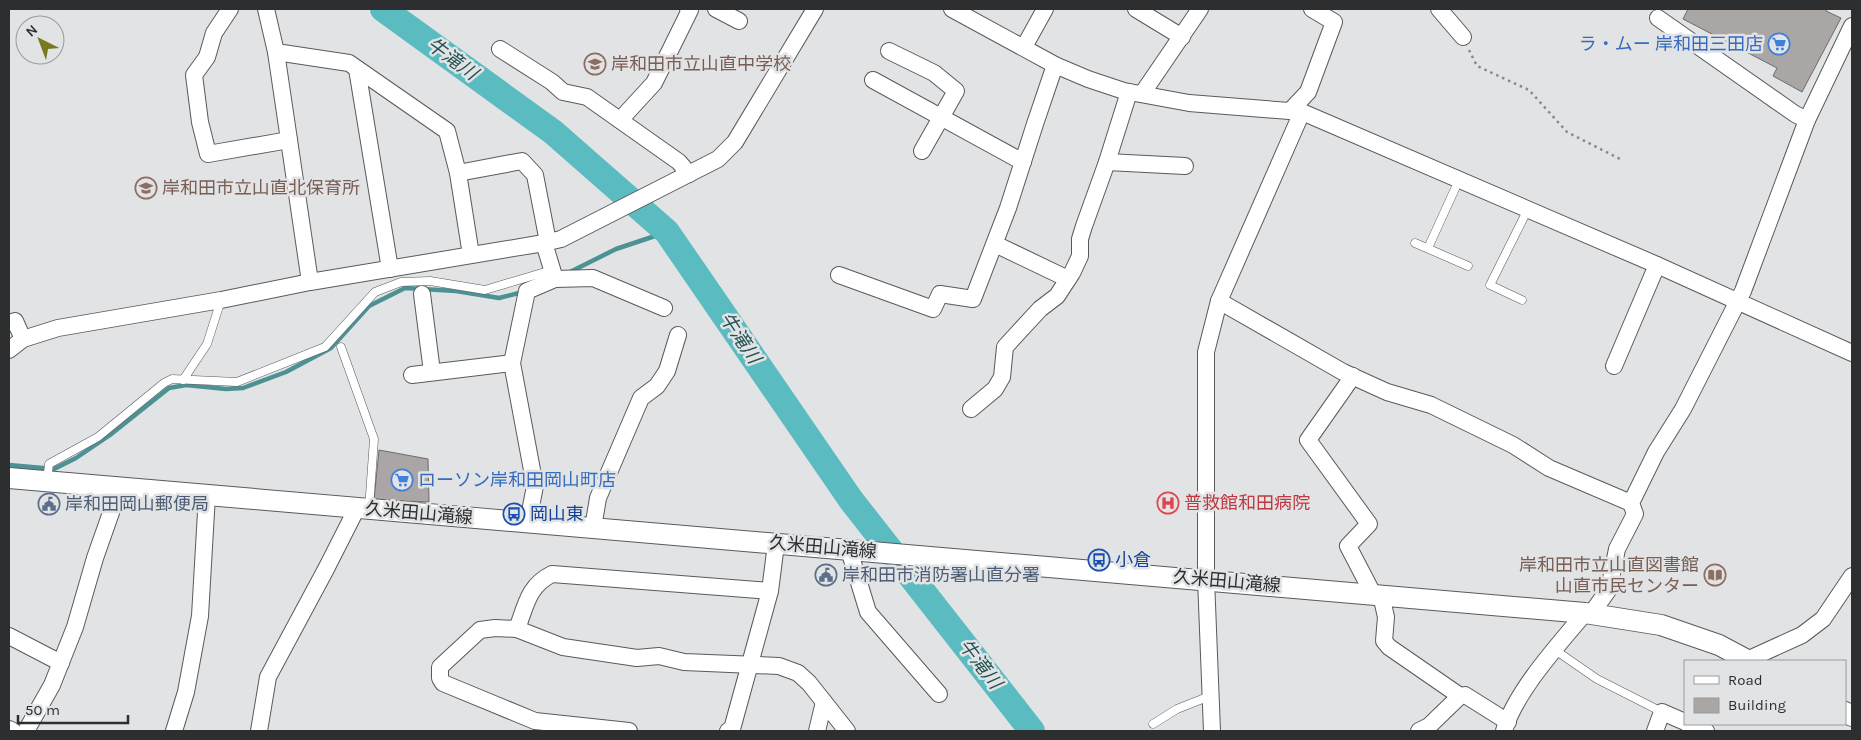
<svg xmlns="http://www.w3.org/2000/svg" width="1861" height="740" viewBox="0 0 1861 740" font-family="Karla,'Noto Sans JP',sans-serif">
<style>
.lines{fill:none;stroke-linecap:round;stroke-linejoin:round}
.stream{stroke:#4c9194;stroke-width:4.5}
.river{stroke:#5abcc0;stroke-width:26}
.building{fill:#a9a6a5;stroke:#6e6b6b}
.service-casing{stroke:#585a5c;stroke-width:9}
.minor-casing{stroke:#585a5c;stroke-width:18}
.tertiary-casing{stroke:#585a5c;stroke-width:22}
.path{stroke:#88898b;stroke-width:2.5;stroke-dasharray:2.5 4;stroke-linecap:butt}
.service{stroke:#fff;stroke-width:8}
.minor{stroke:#fff;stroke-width:16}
.tertiary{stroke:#fff;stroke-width:20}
.labels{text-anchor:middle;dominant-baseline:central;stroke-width:5;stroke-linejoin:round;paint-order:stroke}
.shop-label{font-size:18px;fill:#366cbe;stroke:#e1e3e5;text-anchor:end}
.education-label{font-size:18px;fill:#785e54;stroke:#e1e3e5;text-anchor:start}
.health-label{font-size:18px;fill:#be3a42;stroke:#e1e3e5;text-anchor:start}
.service-label{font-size:18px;fill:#4e5e75;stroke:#e1e3e5;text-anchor:start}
.street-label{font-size:18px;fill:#2d2e2f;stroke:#e1e3e5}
.transit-label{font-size:18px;fill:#164399;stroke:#e1e3e5;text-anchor:start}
.water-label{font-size:19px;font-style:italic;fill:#255153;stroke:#e1e3e5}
</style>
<rect width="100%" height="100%" fill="#e1e3e5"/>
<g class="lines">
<g class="stream">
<polyline points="568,273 616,249 667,232"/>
<polyline points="9,465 54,469 76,458 110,435 169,388 186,385 226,389 243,388 286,372 331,348 369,306 405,288 456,291 499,298 519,293"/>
</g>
<polyline class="river" points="383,9 553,132 667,232 851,500 1032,731"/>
</g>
<g class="building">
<polygon points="1688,9 1827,9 1826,11 1841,18 1802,92 1773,76 1777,68 1683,19"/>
<polygon points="379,450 428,459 429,502 374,500"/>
</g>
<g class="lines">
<g class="service-casing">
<g id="service">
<polyline points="1415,243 1468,266"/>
<polyline points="1428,248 1459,180"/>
<polyline points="1522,300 1490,285 1528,209"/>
<polyline points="341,347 374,439 369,509"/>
<polyline points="183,380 207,344 221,300"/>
<polyline points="47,481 49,464 98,437 164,383 172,379 237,382 325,347 375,292 401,282 430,281 485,290 552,270"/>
<polyline points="1555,650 1597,679 1662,712"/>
<polyline points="1153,724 1177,709 1210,696"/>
</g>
</g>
<g class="minor-casing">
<g id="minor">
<polyline points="230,9 214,33 207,57 194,75 200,122 208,154 289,140"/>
<polyline points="266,9 276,52 310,282"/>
<polyline points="716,9 739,21"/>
<polyline points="952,9 1055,65 1088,79 1124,91 1189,103 1302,112 1657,265 1852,353"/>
<polyline points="1136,9 1182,37"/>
<polyline points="1439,9 1463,37"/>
<polyline points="1658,18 1795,114 1807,120"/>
<polyline points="1024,47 1045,9"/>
<polyline points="500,49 552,82 563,92 587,97 679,162 689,174"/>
<polyline points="889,51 934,73 956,91 922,151"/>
<polyline points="276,52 349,63 447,131 458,173 471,255"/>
<polyline points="357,69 390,269"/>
<polyline points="873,80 1023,162"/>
<polyline points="1142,94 1200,9"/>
<polyline points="1290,111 1308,92 1334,22 1312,9"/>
<polyline points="620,120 654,83 690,10 688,9"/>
<polyline points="1107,162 1185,166"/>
<polyline points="458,173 522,161 535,175 548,242"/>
<polyline points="544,243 555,279"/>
<polyline points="995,244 1068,279"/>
<polyline points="839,275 933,309 940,294 973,299 1008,208 1035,124 1055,65"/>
<polyline points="422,294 432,372"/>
<polyline points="1219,301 1343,372 1387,392 1431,405 1513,445 1549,468 1631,503"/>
<polyline points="9,323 15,321 23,339"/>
<polyline points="9,350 23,339 58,328 221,300 310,282 544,243 561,239 718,159 735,142 815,9"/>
<polyline points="1614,366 1657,265"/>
<polyline points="412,375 512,363"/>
<polyline points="1353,376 1308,440 1369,524 1348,546 1373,594"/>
<polyline points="971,409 995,389 1002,377 1005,347 1040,309 1057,296 1072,273 1080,256 1080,239 1084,226 1107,162 1129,92"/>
<polyline points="528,522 535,486 512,363 527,291 555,279 593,278 664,308"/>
<polyline points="593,528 598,498 641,398 657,386 667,371 678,335"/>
<polyline points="849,550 868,612 939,694"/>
<polyline points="1381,595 1386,617 1384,641 1389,647 1460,696"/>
<polyline points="1591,614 1609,589 1617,549 1635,514 1631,503 1656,452 1683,409 1743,291 1807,120 1852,26"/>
<path d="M 517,629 C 526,605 528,586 552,574 L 770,591"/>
<polyline points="9,636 61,663"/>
<polyline points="1747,660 1802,635 1823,619 1852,576"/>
<polyline points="1688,724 1706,731"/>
<polyline points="9,729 13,731"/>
<polyline points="26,731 52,685 75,627 95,558 120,487"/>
<polyline points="174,731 186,692 200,616 207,495"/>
<polyline points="259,731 268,677 326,569 357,508"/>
<polyline points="629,731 535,721 443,683 440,678 440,667 480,630 495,628 517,629 563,647 637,658 659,656 684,662 779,666 798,673 809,683 847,731"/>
<polyline points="728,731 732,729 770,591 776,544"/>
<polyline points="817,731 824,702"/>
<polyline points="1212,731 1206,579 1206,352 1219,301 1302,112"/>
<polyline points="1419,731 1429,726 1460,696 1465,695 1508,722"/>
<path d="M 1504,731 C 1515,692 1559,644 1585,613"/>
<polyline points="1655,731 1662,712 1685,722"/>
</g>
</g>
<g class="tertiary-casing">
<g id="tertiary">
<polyline points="9,478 1585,613 1661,625 1719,645 1749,661"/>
<polyline points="1845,712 1852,716"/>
</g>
</g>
<polyline class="path" points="1469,50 1477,66 1529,90 1567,132 1620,159"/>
<use href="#service" class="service"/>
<use href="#minor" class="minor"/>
<use href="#tertiary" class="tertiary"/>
</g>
<defs>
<g id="supermarket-ring" transform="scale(1.125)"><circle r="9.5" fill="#e1e3e5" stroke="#3f7fe0" stroke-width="1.5"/><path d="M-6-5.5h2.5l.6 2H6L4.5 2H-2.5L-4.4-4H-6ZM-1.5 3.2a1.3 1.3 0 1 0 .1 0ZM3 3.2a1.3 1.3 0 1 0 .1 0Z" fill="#3f7fe0"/></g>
<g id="school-ring" transform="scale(1.125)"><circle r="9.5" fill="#e1e3e5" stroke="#8d6e63" stroke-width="1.5"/><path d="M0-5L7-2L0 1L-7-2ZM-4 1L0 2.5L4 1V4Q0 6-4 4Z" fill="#8d6e63"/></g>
<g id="hospital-ring" transform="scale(1.125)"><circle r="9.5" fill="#e1e3e5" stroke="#e0444e" stroke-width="1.5"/><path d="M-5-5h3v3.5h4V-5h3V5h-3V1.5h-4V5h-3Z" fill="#e0444e"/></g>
<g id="civic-ring" transform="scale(1.125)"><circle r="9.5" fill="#e1e3e5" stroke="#5c6f8a" stroke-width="1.5"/><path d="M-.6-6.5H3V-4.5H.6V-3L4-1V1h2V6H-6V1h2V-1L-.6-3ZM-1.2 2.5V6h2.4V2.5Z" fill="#5c6f8a"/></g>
<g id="bus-ring" transform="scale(1.125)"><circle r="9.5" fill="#e1e3e5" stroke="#1a4fb4" stroke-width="1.5"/><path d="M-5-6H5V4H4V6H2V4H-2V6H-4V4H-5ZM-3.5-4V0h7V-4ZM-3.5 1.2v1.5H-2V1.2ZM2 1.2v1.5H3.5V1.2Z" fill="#1a4fb4"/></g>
<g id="library-ring" transform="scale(1.125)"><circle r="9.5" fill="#e1e3e5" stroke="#8d6e63" stroke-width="1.5"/><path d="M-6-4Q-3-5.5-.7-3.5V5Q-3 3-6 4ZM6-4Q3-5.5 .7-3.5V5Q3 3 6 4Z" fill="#8d6e63"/></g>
</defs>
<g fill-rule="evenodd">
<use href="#supermarket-ring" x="1779" y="44"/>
<use href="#school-ring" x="595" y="64"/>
<use href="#school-ring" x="146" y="188"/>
<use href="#supermarket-ring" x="402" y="480"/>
<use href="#hospital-ring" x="1168" y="503"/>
<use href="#civic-ring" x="49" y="504"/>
<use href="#bus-ring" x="514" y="514"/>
<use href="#bus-ring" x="1099" y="560"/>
<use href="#civic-ring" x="826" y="575"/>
<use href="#library-ring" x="1715" y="575"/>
</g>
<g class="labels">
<g class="shop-label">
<text x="1763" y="44">ラ・ムー 岸和田三田店</text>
<text x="418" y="480" text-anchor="start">ローソン岸和田岡山町店</text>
</g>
<g class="education-label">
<text x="611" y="64">岸和田市立山直中学校</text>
<text x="162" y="188">岸和田市立山直北保育所</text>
<text x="1699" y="565" text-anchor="end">岸和田市立山直図書館<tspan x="1699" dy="21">山直市民センター</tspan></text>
</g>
<g class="health-label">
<text x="1184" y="503">普救館和田病院</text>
</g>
<g class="service-label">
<text x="65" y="504">岸和田岡山郵便局</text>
<text x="842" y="575">岸和田市消防署山直分署</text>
</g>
<g class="street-label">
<text transform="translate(419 513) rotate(5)">久米田山滝線</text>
<text transform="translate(823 547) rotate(5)">久米田山滝線</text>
<text transform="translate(1227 581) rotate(5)">久米田山滝線</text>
</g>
<g class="transit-label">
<text x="530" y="514">岡山東</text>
<text x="1115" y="560">小倉</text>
</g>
<g class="water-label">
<text transform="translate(452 59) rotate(36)">牛滝川</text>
<text transform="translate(740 338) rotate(56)">牛滝川</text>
<text transform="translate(980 664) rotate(52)">牛滝川</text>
</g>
</g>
<rect width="1861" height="740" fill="none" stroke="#2d2e2f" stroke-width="20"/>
<rect x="1684" y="660" width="162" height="65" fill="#e1e3e5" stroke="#999b9c"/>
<rect x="1694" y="676" width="25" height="8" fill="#ffffff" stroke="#999b9c"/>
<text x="1728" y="685" font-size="15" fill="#2d2e2f">Road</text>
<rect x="1694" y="698" width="25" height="15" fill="#a9a6a5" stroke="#999b9c"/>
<text x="1728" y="710" font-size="15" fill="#2d2e2f">Building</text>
<g transform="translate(40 40) rotate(318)"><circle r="24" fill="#e1e3e5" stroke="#999b9c"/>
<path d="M0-4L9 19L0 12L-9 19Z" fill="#777921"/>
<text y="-8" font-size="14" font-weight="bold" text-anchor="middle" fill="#2d2e2f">N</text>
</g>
<path d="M18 715v8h110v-8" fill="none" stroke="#2d2e2f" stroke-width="2.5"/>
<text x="25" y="715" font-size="15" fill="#2d2e2f" stroke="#e1e3e5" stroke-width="4" paint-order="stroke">50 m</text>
</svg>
